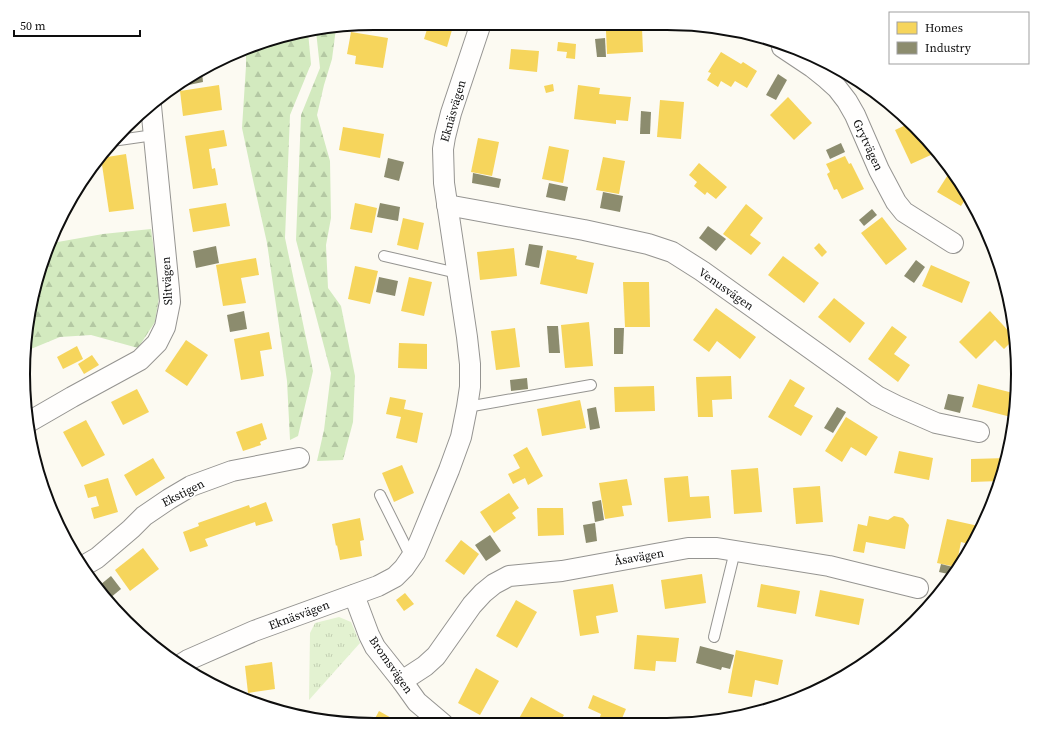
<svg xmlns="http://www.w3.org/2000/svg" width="1041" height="748" viewBox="0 0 1041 748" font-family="'Source Serif 4',serif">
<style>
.grass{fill:url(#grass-tufts)}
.forest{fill:url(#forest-firs)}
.homes{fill:#f6d55c}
.industry{fill:#8c8c6e}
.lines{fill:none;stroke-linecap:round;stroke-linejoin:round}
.service-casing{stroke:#959491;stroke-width:12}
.minor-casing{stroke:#959491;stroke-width:22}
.service{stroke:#fffefd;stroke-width:10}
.minor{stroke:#fffefd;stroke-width:20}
.labels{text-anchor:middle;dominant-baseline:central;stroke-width:4;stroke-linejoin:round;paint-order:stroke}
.street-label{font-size:12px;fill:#0e0e0e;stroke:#fff}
.rim{fill:none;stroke:#0e0e0e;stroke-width:2}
</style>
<defs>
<pattern id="grass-tufts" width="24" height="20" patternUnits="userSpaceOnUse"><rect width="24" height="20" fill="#e3f2d1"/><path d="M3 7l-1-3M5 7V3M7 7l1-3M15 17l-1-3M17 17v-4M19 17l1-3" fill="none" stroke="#c2ceb2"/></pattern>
<pattern id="forest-firs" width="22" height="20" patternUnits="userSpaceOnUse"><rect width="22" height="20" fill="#d3eabf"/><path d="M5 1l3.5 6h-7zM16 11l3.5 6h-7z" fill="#b4c8a3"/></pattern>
</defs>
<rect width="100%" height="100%" fill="#fcfaf2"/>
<polygon class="grass" points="339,617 351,622 360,643 309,700 310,633 315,623"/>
<g class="forest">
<polygon points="336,28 332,59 324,85 317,115 330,161 331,218 326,245 328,288 341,306 355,376 353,422 343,460 317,461 324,430 331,373 296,240 301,115 320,68 316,31"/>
<polygon points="308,32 311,64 290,115 285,238 313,371 298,436 290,440 287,381 267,243 253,180 242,128 246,66 246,52 283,35"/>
<polygon points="151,229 160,291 155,322 138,348 91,335 60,337 26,351 26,328 52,243 103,234"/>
</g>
<g class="homes">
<polygon points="429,23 454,23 447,47 424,39"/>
<polygon points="642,28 643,52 607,54 606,31"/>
<polygon points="351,32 388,38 383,68 355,64 356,56 347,54"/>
<polygon points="558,42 576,44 575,59 566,58 567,52 557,51"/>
<polygon points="511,49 539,51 537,72 509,69"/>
<polygon points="721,52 741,64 743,62 757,71 747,88 735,81 731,87 721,81 718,87 707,80 711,73 708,72"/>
<polygon points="553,84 554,91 546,93 544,86"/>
<polygon points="219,85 222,110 183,116 180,91"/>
<polygon points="578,85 600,88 599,94 631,97 628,121 616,120 616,124 574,119"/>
<polygon points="788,97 812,123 794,140 770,115"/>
<polygon points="660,100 684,102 681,139 657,137"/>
<polygon points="908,124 924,137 933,154 911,164 895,130"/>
<polygon points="343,127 384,134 380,158 339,150"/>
<polygon points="224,130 227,146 209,149 212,169 215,168 218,185 193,189 185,136"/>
<polygon points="478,138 499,142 492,176 471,172"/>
<polygon points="549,146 569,150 563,183 542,179"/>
<polygon points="126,154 134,209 109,212 101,158"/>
<polygon points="845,156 849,164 851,163 864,189 842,199 837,189 834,190 827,174 830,172 826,164"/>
<polygon points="603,157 625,161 619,194 596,190"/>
<polygon points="699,163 727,187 716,199 707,192 705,195 694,186 697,182 689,175"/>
<polygon points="951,170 968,195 961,206 937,192"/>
<polygon points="226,203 230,226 193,232 189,209"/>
<polygon points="355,203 377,208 372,233 350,229"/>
<polygon points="746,204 763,218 750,235 761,243 751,255 723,234"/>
<polygon points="882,217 907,249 886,265 861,233"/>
<polygon points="403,218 424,223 418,250 397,245"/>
<polygon points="819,243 827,252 822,257 814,248"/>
<polygon points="514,248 517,276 480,280 477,252"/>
<polygon points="547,250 577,256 576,259 594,263 587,294 540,284"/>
<polygon points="783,256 819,283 804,303 768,275"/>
<polygon points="256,258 259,275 241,278 246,303 223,306 216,265"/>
<polygon points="931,265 970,282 962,303 922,286"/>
<polygon points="355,266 378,271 370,304 348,299"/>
<polygon points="409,277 432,282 424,316 401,311"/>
<polygon points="623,282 649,282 650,327 625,327"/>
<polygon points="834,298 865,323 850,343 818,317"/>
<polygon points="716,308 756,337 740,359 717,341 709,352 693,340"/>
<polygon points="990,311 1015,338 1004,349 995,340 976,359 959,342"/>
<polygon points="589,322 593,366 565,368 561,325"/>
<polygon points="892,326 907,337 894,354 910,365 898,382 868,359"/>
<polygon points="515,328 520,367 496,370 491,331"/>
<polygon points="269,332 272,349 260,351 264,376 241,380 234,339"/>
<polygon points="186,340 208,355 187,386 165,371"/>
<polygon points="399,343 427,344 427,369 398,368"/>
<polygon points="77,346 83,359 63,369 57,357"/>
<polygon points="92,355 99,365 84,374 78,364"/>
<polygon points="731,376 732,399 712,400 713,417 698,417 696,377"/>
<polygon points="790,379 805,388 794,406 813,416 801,436 768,417"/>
<polygon points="978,384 1017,394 1011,417 972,407"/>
<polygon points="654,386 655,411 615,412 614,387"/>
<polygon points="137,389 149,412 123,425 111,402"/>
<polygon points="390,397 406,400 404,409 423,413 417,443 396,438 401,417 386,414"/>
<polygon points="580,400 586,428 542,436 537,409"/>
<polygon points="846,417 878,437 866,456 851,447 842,462 825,451"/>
<polygon points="86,420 105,455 82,467 63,432"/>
<polygon points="262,423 267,439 260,442 261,445 243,451 236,432"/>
<polygon points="527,447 543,476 528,485 525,478 513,484 508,474 520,468 513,455"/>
<polygon points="899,451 933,458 929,480 894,473"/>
<polygon points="153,458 165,478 136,496 124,475"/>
<polygon points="1007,458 1006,465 1000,481 971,482 971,459"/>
<polygon points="402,465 414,493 394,502 382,473"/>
<polygon points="758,468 762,512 734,514 731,470"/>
<polygon points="688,476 690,497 709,496 711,518 668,522 664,478"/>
<polygon points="108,478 118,512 94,519 91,508 99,506 96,496 88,498 84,485"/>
<polygon points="627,479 632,505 622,506 624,516 605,519 599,483"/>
<polygon points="820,486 823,522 796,524 793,488"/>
<polygon points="509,493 519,508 512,513 516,518 494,533 480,512"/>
<polygon points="266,502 273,521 256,526 255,522 205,539 208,546 190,552 183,532 199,526 198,523 249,505 250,508"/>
<polygon points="537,508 563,508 564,535 538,536"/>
<polygon points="869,516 888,520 894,516 903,518 909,525 905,549 866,542 864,553 853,551 858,524 867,526"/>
<polygon points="360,518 364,540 360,541 362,556 340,560 337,545 336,546 332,524"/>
<polygon points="947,519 983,527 972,545 961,542 956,567 937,563"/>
<polygon points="461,540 479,554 464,575 445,561"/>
<polygon points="143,548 159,569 130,591 115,570"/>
<polygon points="702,574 706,603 665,609 661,580"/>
<polygon points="613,584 618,612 596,616 599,633 580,636 573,590"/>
<polygon points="761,584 800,591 796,614 757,607"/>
<polygon points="820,590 864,599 859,625 815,616"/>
<polygon points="405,593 414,604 404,611 396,600"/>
<polygon points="516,600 537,612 517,648 496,636"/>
<polygon points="637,635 679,638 676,662 656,661 655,671 634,669"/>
<polygon points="736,650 783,660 778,685 755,680 752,697 728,693"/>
<polygon points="272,662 275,689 248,693 245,666"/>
<polygon points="476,668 499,681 480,715 458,703"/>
<polygon points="593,695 626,709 620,723 598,723 601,714 588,708"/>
<polygon points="531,697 564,715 559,723 520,723 517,722"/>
<polygon points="379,711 402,724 372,724"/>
</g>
<g class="industry">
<polygon points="605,38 606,57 597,57 595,39"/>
<polygon points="202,72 203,82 179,87 178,83 179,82"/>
<polygon points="778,74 787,80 776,100 766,95"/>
<polygon points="641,111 651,112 650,134 640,134"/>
<polygon points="841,143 845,152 830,159 826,150"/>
<polygon points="388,158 404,162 399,181 384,177"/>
<polygon points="473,173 501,179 499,188 472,183"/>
<polygon points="549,183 568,187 565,201 546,197"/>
<polygon points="603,192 623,196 620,212 600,208"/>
<polygon points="380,203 400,207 398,221 377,217"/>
<polygon points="872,209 877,215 864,226 859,220"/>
<polygon points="708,226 726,239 716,251 699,238"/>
<polygon points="529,244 543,246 539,268 525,265"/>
<polygon points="216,246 219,263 196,268 193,251"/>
<polygon points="916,260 925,267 914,283 904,276"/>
<polygon points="379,277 398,281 395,296 376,292"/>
<polygon points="244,311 247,329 230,332 227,315"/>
<polygon points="547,326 558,326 560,353 549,353"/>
<polygon points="614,328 624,328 623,354 614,354"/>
<polygon points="527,378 528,389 511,391 510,380"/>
<polygon points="948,394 964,397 960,413 944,409"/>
<polygon points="596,407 600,428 590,430 587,409"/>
<polygon points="837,407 846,412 833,433 824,428"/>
<polygon points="601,500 604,520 595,522 592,502"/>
<polygon points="595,523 597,541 586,543 583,525"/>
<polygon points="490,535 501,551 486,561 475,545"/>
<polygon points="941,564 957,568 957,564 960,565 953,575 939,572"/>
<polygon points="111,576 121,589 110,598 100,585"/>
<polygon points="700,646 734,655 730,669 722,667 721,670 696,663"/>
<polygon points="234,693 245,693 245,699 234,695"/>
</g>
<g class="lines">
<g class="service-casing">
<g id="service">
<polyline points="112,141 154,135"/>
<polyline points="384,256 457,273"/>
<polyline points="467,407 591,385"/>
<polyline points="380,495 411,557"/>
<polyline points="714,637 735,551"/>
</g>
</g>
<g class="minor-casing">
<g id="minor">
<polyline points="782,47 812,67 827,79 837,88 847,101 855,115 879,170 896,202 904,212 953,243"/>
<polyline points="447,205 584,230 648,244 672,252 702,271 877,396 897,406 936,423 979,432"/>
<polyline points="27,423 72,397 140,360 157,343 165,327 170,302 169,289 151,106"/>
<polyline points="85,565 97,558 131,529 144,516 169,499 191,486 232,471 299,458"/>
<polyline points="354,595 369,635 375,647 402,681 417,702 443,724"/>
<polyline points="180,665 188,660 254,631 378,586 395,577 404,568 415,552 421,538 449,470 461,437 467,407 470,387 470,364 467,337 444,183 443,149 445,137 451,113 481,23"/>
<polyline points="402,681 425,666 436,656 472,605 483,593 494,584 509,576 562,571 688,548 717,548 829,566 918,588"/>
</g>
</g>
<use href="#service" class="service"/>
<use href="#minor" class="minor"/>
</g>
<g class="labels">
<g class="street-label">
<text transform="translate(453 111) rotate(-74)">Eknäsvägen</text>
<text transform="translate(868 145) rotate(65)">Grytvägen</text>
<text transform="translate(167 281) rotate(-93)">Slitvägen</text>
<text transform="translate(726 289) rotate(35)">Venusvägen</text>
<text transform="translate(183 493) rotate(-27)">Ekstigen</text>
<text transform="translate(639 557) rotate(-10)">Åsavägen</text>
<text transform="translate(299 615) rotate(-20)">Eknäsvägen</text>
<text transform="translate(391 665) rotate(55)">Bromsvägen</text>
</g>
</g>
<path d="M0 0H1041V748H0ZM374 30H667A344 344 0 0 1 1011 374V374A344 344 0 0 1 667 718H374A344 344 0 0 1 30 374V374A344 344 0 0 1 374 30Z" fill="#fff" fill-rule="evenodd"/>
<path class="rim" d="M374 30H667A344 344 0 0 1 1011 374V374A344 344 0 0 1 667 718H374A344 344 0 0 1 30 374V374A344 344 0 0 1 374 30Z"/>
<rect x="889" y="12" width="140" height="52" fill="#ffffff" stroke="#9f9f9f"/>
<rect x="897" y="22" width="20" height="12" fill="#f6d55c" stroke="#9f9f9f"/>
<text x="925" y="32" font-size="12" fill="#0e0e0e">Homes</text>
<rect x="897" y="42" width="20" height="12" fill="#8c8c6e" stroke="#9f9f9f"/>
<text x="925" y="52" font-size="12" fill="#0e0e0e">Industry</text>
<path d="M14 30v6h126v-6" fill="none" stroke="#0e0e0e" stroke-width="2"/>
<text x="20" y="30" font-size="12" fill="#0e0e0e" stroke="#ffffff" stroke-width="3" paint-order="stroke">50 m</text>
</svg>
